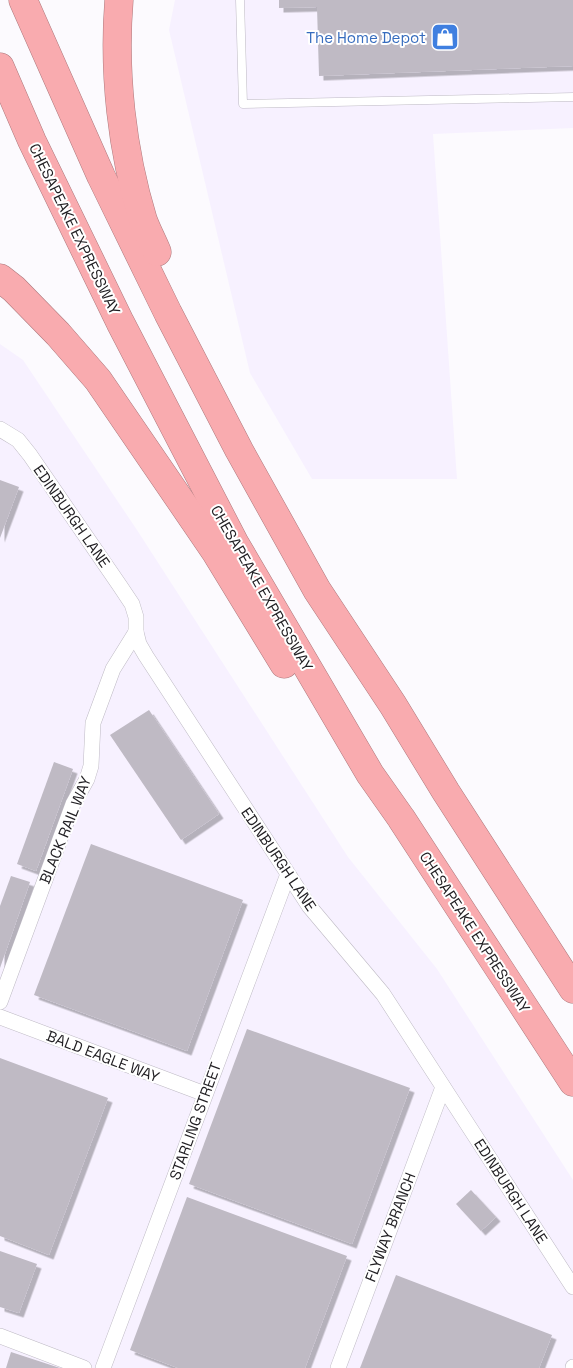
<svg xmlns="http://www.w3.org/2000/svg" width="573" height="1368" viewBox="0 0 573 1368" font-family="'Space Grotesk',sans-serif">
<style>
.built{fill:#f7f1ff}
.building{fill:#bfbac4;filter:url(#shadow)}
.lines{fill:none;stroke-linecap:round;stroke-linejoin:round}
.lane-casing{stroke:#bebac4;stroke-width:9}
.street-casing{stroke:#bebac4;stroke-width:16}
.highway-casing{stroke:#ad797d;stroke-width:29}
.lane{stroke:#fff;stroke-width:8}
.street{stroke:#fff;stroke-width:15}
.highway{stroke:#f9abaf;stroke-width:28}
.labels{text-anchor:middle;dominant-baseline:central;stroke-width:4;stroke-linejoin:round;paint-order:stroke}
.shop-label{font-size:15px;fill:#366cbe;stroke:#fff;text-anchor:end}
.street-label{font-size:15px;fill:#1f1d21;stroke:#fff}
</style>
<defs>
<filter id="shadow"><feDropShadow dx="4.5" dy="4.5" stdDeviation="0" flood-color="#0004"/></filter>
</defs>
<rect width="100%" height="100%" fill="#fcfafe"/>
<g class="built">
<polygon points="175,0 573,0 573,128 433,134 457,479 312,479 250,373 169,30"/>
<polygon points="0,344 23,360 137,530 348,857 437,969 573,1180 573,1368 0,1368"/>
</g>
<g class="building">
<polygon points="279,0 573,0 573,66 319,76 317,7 279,8"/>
<polygon points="0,480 19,487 0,538"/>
<polygon points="149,710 219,814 181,840 110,735"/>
<polygon points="54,762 73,769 36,871 17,864"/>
<polygon points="91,844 243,900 187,1051 34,995"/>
<polygon points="11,876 30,882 0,968 0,906"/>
<polygon points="247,1029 410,1088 352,1244 189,1184"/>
<polygon points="0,1058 108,1098 49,1255 0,1236"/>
<polygon points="471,1190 496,1217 481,1231 456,1204"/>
<polygon points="187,1197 347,1256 305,1368 178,1368 130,1350"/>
<polygon points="0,1251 37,1264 19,1313 0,1307"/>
<polygon points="396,1275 552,1335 539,1368 360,1368"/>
<polygon points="11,1352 60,1368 6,1368"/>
</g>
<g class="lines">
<g class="lane-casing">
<polyline id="lane" points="240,0 243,104 573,97"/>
</g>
<g class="street-casing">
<g id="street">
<polyline points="0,429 18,440 30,455 120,586 132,604 136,617 136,632 139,644 146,656 309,906 383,994 573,1287"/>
<polyline points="0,1002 73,804 87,779 91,766 93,723 113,669 136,632"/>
<polyline points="0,1017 205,1094"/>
<polyline points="0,1336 84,1368"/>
<polyline points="103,1368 288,874"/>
<polyline points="338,1368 443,1087"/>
<polyline points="573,1368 573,1367"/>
</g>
</g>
<g class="highway-casing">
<g id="highway">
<polyline points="23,0 101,176 168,313 239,450 317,590 393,705 446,792 573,989"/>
<path d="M 119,0 C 113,73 122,151 143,220 C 147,231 153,242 157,252"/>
<polyline points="0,67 32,141 120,322 234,542 370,774 401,818 573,1082"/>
<polyline points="0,278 14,289 58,334 98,380 215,551 284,664"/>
</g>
</g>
<use href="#lane" class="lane"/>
<use href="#street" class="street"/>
<use href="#highway" class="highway"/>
</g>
<defs>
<g id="shop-square" transform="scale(1.4375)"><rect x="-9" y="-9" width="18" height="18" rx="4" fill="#3f7fe0" stroke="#fff"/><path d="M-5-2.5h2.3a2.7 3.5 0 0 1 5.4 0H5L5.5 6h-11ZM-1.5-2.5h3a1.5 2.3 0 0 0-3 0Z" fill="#fff"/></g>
</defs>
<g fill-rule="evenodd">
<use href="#shop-square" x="445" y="37"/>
</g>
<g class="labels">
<g class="shop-label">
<text x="426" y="37">The Home Depot</text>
</g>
<g class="street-label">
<text transform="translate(75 229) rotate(64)">CHESAPEAKE EXPRESSWAY</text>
<text transform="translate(72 516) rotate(55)">EDINBURGH LANE</text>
<text transform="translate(262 588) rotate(60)">CHESAPEAKE EXPRESSWAY</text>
<text transform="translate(65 830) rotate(-68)">BLACK RAIL WAY</text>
<text transform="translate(279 859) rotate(56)">EDINBURGH LANE</text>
<text transform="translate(475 932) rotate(57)">CHESAPEAKE EXPRESSWAY</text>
<text transform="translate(103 1056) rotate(21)">BALD EAGLE WAY</text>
<text transform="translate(195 1121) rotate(-70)">STARLING STREET</text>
<text transform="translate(511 1191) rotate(57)">EDINBURGH LANE</text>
<text transform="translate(390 1227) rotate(-69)">FLYWAY BRANCH</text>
</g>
</g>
</svg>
